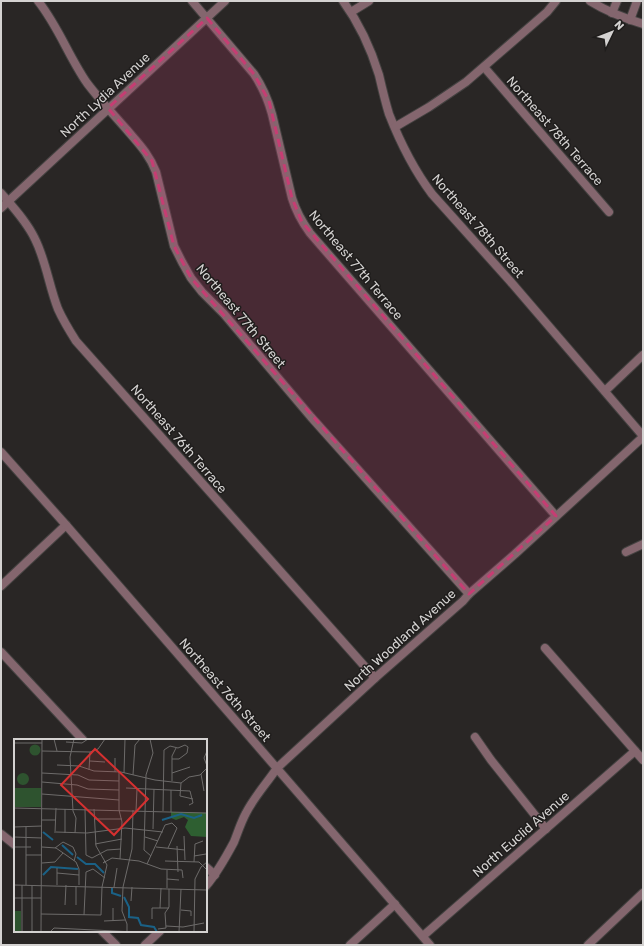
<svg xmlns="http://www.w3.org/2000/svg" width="644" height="946" viewBox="0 0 644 946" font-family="Rubik,sans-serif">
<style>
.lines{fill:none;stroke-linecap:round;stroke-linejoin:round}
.minor-casing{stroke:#444241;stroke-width:10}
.tertiary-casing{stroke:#444241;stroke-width:10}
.minor{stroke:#84666e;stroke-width:8}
.tertiary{stroke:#84666e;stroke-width:8}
.marked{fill:#c63d73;fill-opacity:0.2;stroke:#c63d73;stroke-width:3;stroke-dasharray:8 5;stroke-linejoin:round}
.labels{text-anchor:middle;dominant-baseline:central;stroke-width:3;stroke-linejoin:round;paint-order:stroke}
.street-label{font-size:13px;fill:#d4d2d1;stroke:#1f1d1c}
.inset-river{fill:none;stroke:#1a6186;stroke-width:2}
.inset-road{fill:none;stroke:#6d6b6a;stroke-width:1}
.view{fill:#d63030;fill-opacity:0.15;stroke:#d63030;stroke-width:2}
.inset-edge{fill:none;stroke:#d4d2d1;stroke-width:2}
</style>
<rect width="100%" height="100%" fill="#292625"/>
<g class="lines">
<g class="minor-casing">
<g id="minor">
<path d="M 38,1 C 58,26 69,57 87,83 C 99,99 113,114 127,130 C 139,144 149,154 156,172 L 174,246 L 182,262 L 191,278 L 202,292 L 224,314 L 311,417 L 469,594"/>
<path d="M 192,1 L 254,74 C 262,86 268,99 272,114 L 292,198 C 296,211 302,222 310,233 L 556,516"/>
<path d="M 343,1 C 359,23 371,49 379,75 C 382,88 385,101 389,114 C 400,142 414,170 432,194 L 510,281 L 643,436"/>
<path d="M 590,1 C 606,11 624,18 643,24"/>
<polyline points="351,12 369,1"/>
<polyline points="612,13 617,1"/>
<polyline points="630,20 637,1"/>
<polyline points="484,67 609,212"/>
<polyline points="395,127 429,107 466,82 547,12 556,1"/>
<path d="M 1,193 C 13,207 27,222 35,239 C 46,261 49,286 58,309 C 63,320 69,330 76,341 L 375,678"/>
<polyline points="1,208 225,1"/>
<polyline points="605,391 643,355"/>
<polyline points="626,552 643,544"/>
<polyline points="1,586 66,525"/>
<polyline points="545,648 643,760"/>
<polyline points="1,652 83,740"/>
<polyline points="475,737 491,760 546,829"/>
<polyline points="1,834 15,845"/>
<polyline points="206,867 215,875"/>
<path d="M 206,886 C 217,873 226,857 234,842 C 238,832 241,822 246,813 C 254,797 267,783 277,768 L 375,678 L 463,601 L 469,594 L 515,554 L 643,437"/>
<polyline points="102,931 116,945"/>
<polyline points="423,936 635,751"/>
<polyline points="145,945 160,931"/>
<polyline points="350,945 395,904"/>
<polyline points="588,945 643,893"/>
</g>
</g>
<g class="tertiary-casing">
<polyline id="tertiary" points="1,452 66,525 430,945"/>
</g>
<use href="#minor" class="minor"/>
<use href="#tertiary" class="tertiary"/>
</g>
<path class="marked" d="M 207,18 L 254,74 L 269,101 L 292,198 L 302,222 L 556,516 L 469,594 L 191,278 L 174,246 L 152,161 L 108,108 Z"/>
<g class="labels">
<g class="street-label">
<text transform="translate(105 95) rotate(-43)">North Lydia Avenue</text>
<text transform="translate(555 131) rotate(49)">Northeast 78th Terrace</text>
<text transform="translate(478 226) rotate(49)">Northeast 78th Street</text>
<text transform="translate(356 265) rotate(50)">Northeast 77th Terrace</text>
<text transform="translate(241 316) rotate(50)">Northeast 77th Street</text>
<text transform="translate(179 439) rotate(49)">Northeast 76th Terrace</text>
<text transform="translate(400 640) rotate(-42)">North Woodland Avenue</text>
<text transform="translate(225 690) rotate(49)">Northeast 76th Street</text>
<text transform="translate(521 834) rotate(-41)">North Euclid Avenue</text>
</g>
</g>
<g transform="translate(14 739)">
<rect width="193" height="193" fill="#292625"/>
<path d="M15.5 11a5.5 5.5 0 1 1 11 0a5.5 5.5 0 1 1-11 0ZM3 40a6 6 0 1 1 12 0a6 6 0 1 1-12 0ZM 0,49 L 27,49 L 27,68 L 0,68 ZM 0,172 L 7,172 L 7,193 L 0,193 Z" fill="#2e532f"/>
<path d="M 157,73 L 193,74 L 193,98 L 177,97 L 171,88 L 174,81 L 170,78 L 162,81 L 157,79 Z" fill="#2e5f31"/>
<path class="inset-river" d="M 148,81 L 167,75 L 180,79 L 188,76M 29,93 L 39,101M 48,106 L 59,116M 63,118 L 72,125 L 81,125 L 90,134M 29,136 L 37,128 L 64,130M 98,149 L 98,154 L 107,157M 110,158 L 115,168 L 115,178 L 124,179 L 127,186 L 140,188 L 143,193"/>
<path class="inset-road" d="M 40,0 L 43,12M 60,0 L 56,18 L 59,72 L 62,79 L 61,94M 136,0 L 139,14 L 132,36 L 130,111 L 137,117M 52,3 L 68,4 L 74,0M 0,4 L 28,4M 28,12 L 76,13 L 84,10 L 91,0M 193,12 L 190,19 L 193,27M 76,22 L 91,23M 43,26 L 65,27 L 80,32 L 107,33 L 141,41 L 167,44M 75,31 L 76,13M 101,33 L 101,19M 105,33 L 105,71 L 108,83 L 106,120M 28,34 L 64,36 L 75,41 L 105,42M 110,34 L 111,0M 158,34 L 176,28M 187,35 L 190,52M 119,36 L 121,6 L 126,0M 158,42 L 158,17 L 162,9M 28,43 L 63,46 L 74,50 L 105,51M 167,44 L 175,38 L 186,36 L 193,29M 167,44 L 166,57 L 179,60M 112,49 L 176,52 L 179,64 L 175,66M 28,55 L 105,61M 0,69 L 193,74M 71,70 L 72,116 L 78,119 L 93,111 L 107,110M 122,72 L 123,50M 149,72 L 150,11 L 156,7 L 164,9 L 171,6 L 174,8 L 173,14 L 165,20 L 158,20M 157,73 L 157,51M 80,80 L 108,80M 28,81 L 42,81M 0,88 L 28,87M 139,90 L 140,50M 42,93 L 73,94 L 111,89 L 149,93M 41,94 L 42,69M 51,94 L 51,70M 170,97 L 171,121M 0,98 L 28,99M 131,98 L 144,102M 81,105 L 108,100M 163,107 L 164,133M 0,108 L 17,108M 28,108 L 42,109 L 62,123 L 65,130 L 65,146M 142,108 L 171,111M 41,109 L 49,103 L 59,108 L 62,115 L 60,122M 12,116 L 28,116M 180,117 L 192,115M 91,122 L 89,124 L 98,119 L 125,122 L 147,130 L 168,131 L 169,139M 151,122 L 185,123 L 193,131M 180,123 L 181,105 L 189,102M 28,124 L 41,123 L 49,114M 133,125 L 151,86 L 158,84 L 163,89 L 154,109M 43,129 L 43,146M 43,134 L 65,136M 153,140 L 165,141M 0,146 L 193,151M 12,146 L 12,88M 100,148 L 103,129M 153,149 L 153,131M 0,159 L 27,159M 117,162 L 118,148M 51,166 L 52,146M 62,166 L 62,147M 99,169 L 99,182M 146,169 L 147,149M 167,171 L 177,172 L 177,177M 27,175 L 87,176 L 88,148 L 93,126 L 82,107 L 80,70M 70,176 L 72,133 L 79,130 L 91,139M 138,180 L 138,169 L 155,169M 90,182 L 111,181M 152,187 L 169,188 L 190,184M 144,190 L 152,189 L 151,174 L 155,168 L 155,150M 8,193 L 8,146M 18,193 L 18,146M 27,193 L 28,0M 36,193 L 40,189 L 121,193M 113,193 L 113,185 L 108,172 L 109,148 L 118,110 L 119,71M 123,193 L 137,193M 165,193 L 167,150M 180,193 L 181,140 L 187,128 L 193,123"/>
<path class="view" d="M 81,10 L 134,60 L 100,96 L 47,46 Z"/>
<rect width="193" height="193" class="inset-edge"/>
</g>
<rect width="644" height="946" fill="none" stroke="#d4d2d1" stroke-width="4"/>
<g transform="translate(612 32) rotate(47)" stroke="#1f1d1c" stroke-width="3" paint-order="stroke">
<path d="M0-3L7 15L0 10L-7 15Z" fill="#d4d2d1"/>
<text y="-6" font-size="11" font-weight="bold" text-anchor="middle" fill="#d4d2d1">N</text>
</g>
</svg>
